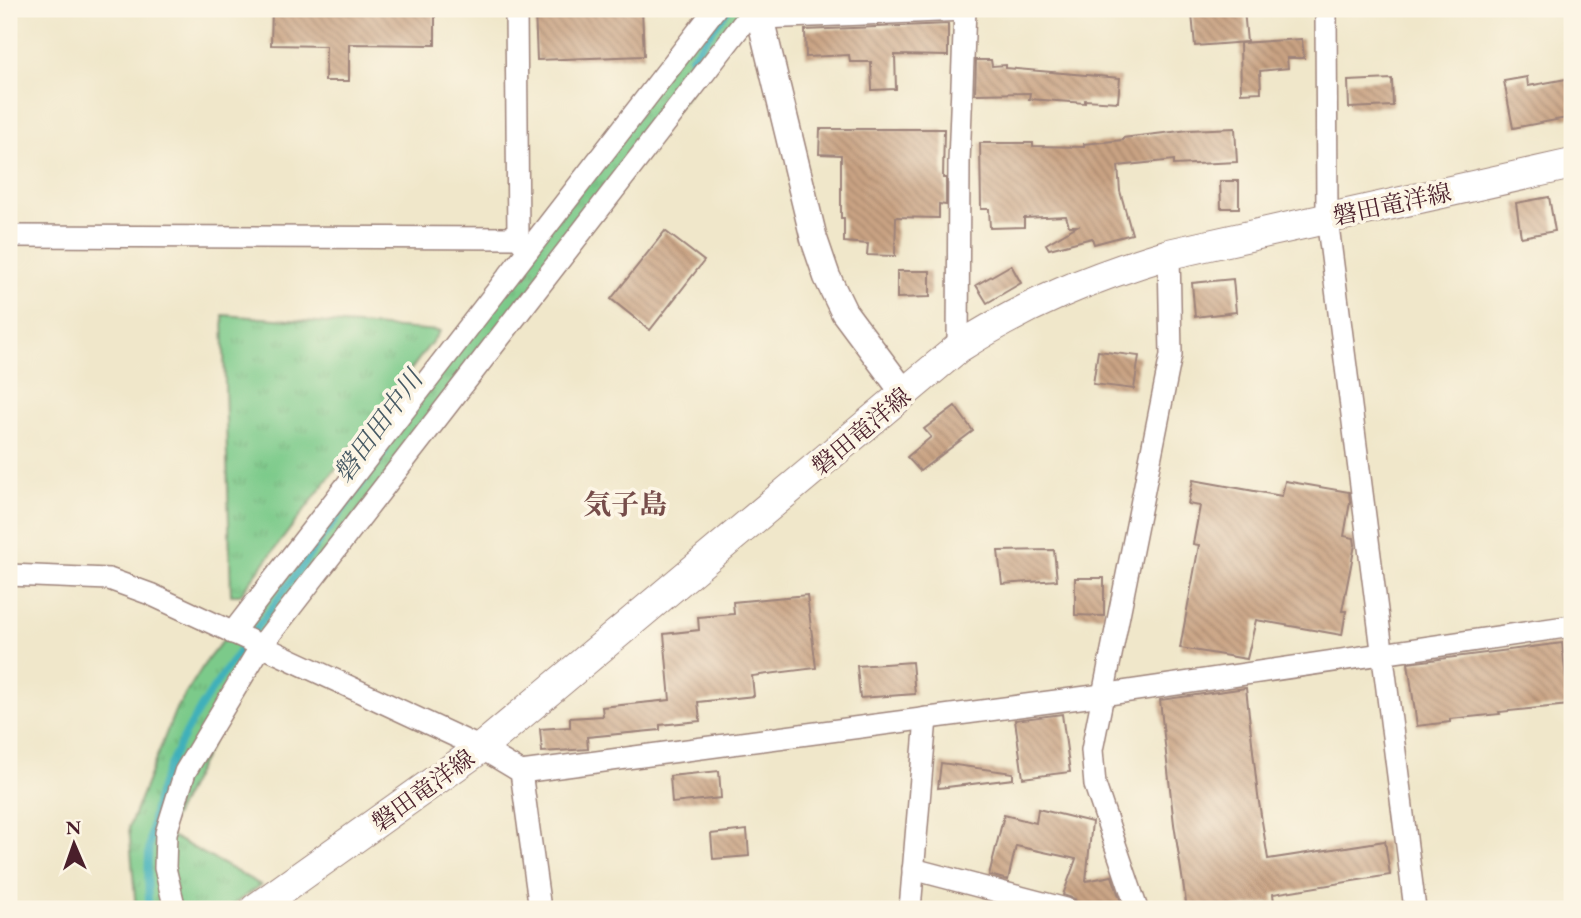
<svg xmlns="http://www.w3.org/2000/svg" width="1581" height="918" viewBox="0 0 1581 918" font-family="'EB Garamond','Noto Serif JP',serif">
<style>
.grass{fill:url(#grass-tufts);stroke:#63745a;stroke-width:2}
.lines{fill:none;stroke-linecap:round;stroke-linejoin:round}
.stream{stroke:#40b0ba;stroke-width:7}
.building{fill:url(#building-back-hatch)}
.minor-casing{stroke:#9d837a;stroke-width:24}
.tertiary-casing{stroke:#9d837a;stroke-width:29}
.secondary-casing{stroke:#9d837a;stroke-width:32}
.minor{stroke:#fff;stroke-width:21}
.tertiary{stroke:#fff;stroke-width:26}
.secondary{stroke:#fff;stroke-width:30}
.labels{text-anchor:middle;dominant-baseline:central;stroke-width:7;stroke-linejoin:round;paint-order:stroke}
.street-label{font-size:24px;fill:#4a1f2b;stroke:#fcf5e5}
.water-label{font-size:26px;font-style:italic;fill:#465964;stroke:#fcf5e5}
.quarter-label{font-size:28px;font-weight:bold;fill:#764d4a;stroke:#fcf5e5}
</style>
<defs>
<pattern id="grass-tufts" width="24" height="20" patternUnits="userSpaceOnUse" patternTransform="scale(1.75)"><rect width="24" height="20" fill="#7cca8a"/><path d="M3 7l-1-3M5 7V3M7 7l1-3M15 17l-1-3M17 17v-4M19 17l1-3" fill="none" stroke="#6dad77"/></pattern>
<pattern id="building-back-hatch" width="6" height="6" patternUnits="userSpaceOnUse" patternTransform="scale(1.75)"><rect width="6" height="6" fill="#c9a383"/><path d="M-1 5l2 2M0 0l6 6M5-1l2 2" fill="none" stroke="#a5846b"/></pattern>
</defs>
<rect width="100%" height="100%" fill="#fcf5e5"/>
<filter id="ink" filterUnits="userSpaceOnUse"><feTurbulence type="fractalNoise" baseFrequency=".0143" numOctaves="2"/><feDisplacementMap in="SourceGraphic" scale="14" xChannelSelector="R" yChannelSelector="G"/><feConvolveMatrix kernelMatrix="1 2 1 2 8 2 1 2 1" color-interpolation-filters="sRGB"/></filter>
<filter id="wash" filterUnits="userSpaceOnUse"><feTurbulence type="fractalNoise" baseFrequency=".00686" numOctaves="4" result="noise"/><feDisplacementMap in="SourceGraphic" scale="28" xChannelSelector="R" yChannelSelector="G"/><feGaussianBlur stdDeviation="1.57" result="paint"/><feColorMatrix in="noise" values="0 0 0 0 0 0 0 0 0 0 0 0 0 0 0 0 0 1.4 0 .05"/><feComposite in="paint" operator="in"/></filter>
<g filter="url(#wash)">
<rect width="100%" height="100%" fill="#f0e7ca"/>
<g class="grass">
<polygon points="715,9 755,9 279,610 158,848 162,902 168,909 136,909 129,827 175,711 207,660 338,497"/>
<polygon points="223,315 440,331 240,595 231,595"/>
<polygon points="166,833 261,885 227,909 175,909"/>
</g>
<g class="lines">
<g class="stream">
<polyline points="691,58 729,9"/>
<path d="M 149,909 C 146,864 148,815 166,773 C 191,714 231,662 269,611 C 308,558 346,505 385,452"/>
</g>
</g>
<g id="blocks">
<g class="building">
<polygon points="272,9 362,11 367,9 435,9 435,45 349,44 349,81 325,81 326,46 271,45"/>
<polygon points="535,9 642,9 644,56 537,60"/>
<polygon points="1244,10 1247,42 1195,46 1192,14"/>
<polygon points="948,24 948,56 895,55 896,89 872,90 871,62 850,62 849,55 806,57 805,30"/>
<polygon points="1302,39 1304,58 1287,58 1288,68 1260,71 1261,92 1241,93 1240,43"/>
<polygon points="976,60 991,60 992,66 1006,65 1006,68 1120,78 1118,102 1085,100 1085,103 1029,99 1030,93 975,94"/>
<polygon points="1527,77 1528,86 1572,78 1572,117 1513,128 1504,81"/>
<polygon points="1392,79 1393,106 1349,108 1348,81"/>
<polygon points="1235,128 1237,162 1174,165 1174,160 1118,166 1120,191 1132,234 1094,244 1092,238 1049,249 1046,244 1077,226 1069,226 1066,216 1024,218 1024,227 990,228 989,209 981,209 980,143 1033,143 1033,146 1084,147 1084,144 1123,140 1123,138 1189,130"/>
<polygon points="820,129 944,129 943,178 946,178 946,205 939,204 939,218 896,217 895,256 867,255 868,244 844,242 844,218 841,218 841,155 819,154"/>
<polygon points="1220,181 1239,181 1239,208 1221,208"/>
<polygon points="1549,197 1555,231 1521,237 1516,203"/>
<polygon points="665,231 704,261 650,330 611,299"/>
<polygon points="1011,265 1021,283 987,303 976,285"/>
<polygon points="897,271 930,271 930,297 897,298"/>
<polygon points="1233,279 1236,312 1195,317 1192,283"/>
<polygon points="1098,351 1139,356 1134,389 1093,384"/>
<polygon points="955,406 973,431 920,471 907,457 931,437 924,429"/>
<polygon points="1193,480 1282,496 1285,481 1349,492 1350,502 1344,536 1354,538 1355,545 1342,611 1346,611 1342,635 1256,620 1247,659 1180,648 1199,545 1193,544 1200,506 1188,504"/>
<polygon points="1054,550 1057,580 1002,584 998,551"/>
<polygon points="1075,578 1104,578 1104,616 1075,615"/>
<polygon points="807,595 816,668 752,676 754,696 698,702 700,721 660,725 660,730 587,737 588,749 542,752 540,729 570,727 570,718 603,716 602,707 670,700 664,634 699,630 698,617 734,614 733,602"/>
<polygon points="1562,643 1569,705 1499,712 1500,714 1450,719 1450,722 1417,726 1408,663"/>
<polygon points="912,662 915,694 860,698 857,666"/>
<polygon points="1246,688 1258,796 1268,859 1385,841 1390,875 1273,894 1274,902 1235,908 1187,909 1174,824 1160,700"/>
<polygon points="1062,714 1070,772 1023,778 1015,720"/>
<polygon points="941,763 1013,773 1013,779 938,788"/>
<polygon points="719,771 721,798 672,803 670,776"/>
<polygon points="1038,809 1092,822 1086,881 1112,876 1122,905 1103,909 1079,909 1075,899 1063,895 1076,859 1016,846 1008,880 989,875 1004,815 1036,823"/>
<polygon points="747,830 749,856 713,859 711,834"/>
</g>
</g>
</g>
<g filter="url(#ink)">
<use href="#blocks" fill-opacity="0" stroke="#9d837a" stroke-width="2"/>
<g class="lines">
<g class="minor-casing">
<g id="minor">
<polyline points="516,9 518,238"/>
<polyline points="1326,9 1327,218 1415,909"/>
<polyline points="762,18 965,10"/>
<polyline points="9,236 518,238 528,250"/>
<polyline points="958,348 959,162 965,9"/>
<polyline points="9,575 109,579 150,594 481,748 521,772 540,909"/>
<polyline points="232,633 715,9"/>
<polyline points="521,772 1102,695 1572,626"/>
<polyline points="913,869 1066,909"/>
<polyline points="175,909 165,868 166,833 185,772 261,646 754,9"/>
<polyline points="910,909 926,718"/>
<polyline points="1137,909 1095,785 1092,750 1171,355 1169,254"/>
</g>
</g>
<g class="tertiary-casing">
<polyline id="tertiary" points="758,9 814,239 827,277 844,312 905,394"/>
</g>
<g class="secondary-casing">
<path id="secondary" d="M 255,909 L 481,748 L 958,348 C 1026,304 1092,277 1169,254 L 1572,164"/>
</g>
<use href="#minor" class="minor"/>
<use href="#tertiary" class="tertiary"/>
<use href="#secondary" class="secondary"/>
</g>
</g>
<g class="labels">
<g class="street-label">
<text transform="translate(1392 204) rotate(-12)">磐田竜洋線</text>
<text transform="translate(861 431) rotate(-40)">磐田竜洋線</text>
<text transform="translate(423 790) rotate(-36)">磐田竜洋線</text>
</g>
<g class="water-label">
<text transform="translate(378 426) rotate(-54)">磐田田中川</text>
</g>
<g class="quarter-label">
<text x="625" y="504">気子島</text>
</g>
</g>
<rect width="1581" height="918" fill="none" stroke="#fcf5e5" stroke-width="35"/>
<g transform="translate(74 844) rotate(358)" stroke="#fcf5e5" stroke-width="5" paint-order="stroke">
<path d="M0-5L12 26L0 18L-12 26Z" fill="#4a1f2b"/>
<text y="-10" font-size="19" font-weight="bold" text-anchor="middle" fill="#4a1f2b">N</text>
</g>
</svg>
